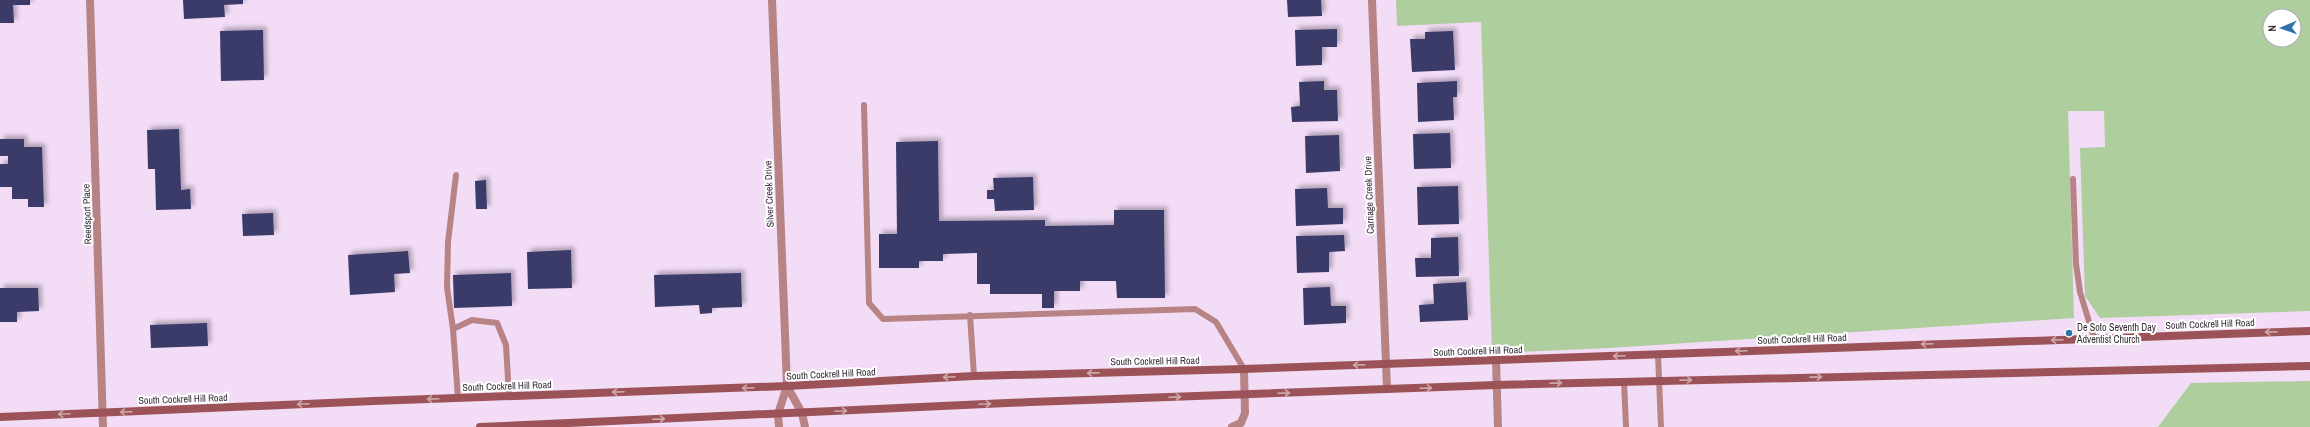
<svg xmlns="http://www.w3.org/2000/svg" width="2310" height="427" viewBox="0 0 2310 427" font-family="'Archivo Narrow',sans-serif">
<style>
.green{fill:#afce9d;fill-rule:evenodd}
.building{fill:#3b3a6b;filter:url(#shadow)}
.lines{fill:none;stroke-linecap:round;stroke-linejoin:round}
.service{stroke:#b78385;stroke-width:6}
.minor{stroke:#b78385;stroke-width:8}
.tertiary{stroke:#b78385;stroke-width:8}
.secondary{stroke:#9c5358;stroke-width:8}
.oneway{stroke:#cea9ac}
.poi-dot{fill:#3274aa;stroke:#fff;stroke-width:1.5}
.labels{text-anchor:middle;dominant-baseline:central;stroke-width:4;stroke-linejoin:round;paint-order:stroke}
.street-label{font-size:10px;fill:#352d36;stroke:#fff}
.poi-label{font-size:10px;fill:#352d36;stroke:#fff;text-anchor:start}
</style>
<defs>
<filter id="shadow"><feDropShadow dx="3.5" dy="-3.5" stdDeviation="2" flood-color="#0004"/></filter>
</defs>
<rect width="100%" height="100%" fill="#f2dcf6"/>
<g class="green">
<path d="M 1396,0 L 2310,0 L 2310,311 L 2100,318 L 2085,296 L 2080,148 L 2105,147 L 2104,111 L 2068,111 L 2074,318 L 1609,348 L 1492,353 L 1481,22 L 1397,26 ZM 2270,16 L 2294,16 L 2294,40 L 2270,40 Z"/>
<polygon points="2310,381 2310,427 2158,427 2191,383"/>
</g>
<g class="building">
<polygon points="0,0 30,0 30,5 13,5 14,23 0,23"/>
<polygon points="183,0 243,0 243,4 224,5 225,17 184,19"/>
<polygon points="1287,0 1321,0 1322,16 1288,17"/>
<polygon points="1337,29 1337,47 1322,47 1322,65 1296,66 1295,30"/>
<polygon points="263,30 264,80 221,81 220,31"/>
<polygon points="1453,31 1455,70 1412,72 1410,39 1425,39 1425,32"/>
<polygon points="1324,81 1324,90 1337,90 1338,121 1292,122 1291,107 1300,106 1299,82"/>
<polygon points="1457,81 1457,97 1453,97 1454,120 1418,122 1417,83"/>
<polygon points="179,129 181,190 190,189 191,209 156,210 155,169 148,169 147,130"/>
<polygon points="1450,133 1451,168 1414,169 1413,134"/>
<polygon points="1339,135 1340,171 1306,173 1305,136"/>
<polygon points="0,139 24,139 24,147 42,147 44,207 28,207 28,199 12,199 12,187 0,187 0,164 8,164 8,156 0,156"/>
<polygon points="938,141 939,221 1045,220 1045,226 1114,225 1114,210 1164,210 1165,298 1117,298 1116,281 1080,281 1080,291 1054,291 1054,308 1042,308 1042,294 990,294 990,284 977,284 977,253 943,254 943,261 919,261 919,268 879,268 879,234 897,234 896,142"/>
<polygon points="1033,177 1034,210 995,211 994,199 987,199 987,190 994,190 993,178"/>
<polygon points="486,180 487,209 476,209 475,181"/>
<polygon points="1458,186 1459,224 1418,225 1417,187"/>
<polygon points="1327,188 1328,208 1343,208 1343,224 1296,226 1295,189"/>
<polygon points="273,213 274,235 243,236 242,214"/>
<polygon points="1344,235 1345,251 1329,252 1329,272 1297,273 1296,236"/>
<polygon points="1458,237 1459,276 1416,277 1415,258 1431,258 1431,238"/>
<polygon points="571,250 572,288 528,289 527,252"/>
<polygon points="408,251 410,273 394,274 395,292 350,295 348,255"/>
<polygon points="511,273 512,306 454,308 453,275"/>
<polygon points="741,273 742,307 712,308 712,313 700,314 699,305 655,307 654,275"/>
<polygon points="1466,282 1468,320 1420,322 1419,305 1434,304 1433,284"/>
<polygon points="1330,287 1331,306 1346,306 1346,323 1304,325 1303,288"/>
<polygon points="0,288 38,288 39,311 17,312 17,322 0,322"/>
<polygon points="207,323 208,346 151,348 150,325"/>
</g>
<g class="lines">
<g class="service">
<polyline points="864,105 869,303 883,319 1195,309 1216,322 1244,369"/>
<polyline points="456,175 448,242 447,287 453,329 458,398"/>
<polyline points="2073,179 2076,264 2080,292 2094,338"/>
<polyline points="970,315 974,376"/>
<polyline points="453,329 472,320 497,323 506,345 509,396"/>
<polyline points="1658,354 1661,427"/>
<polyline points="1624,381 1626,427"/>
</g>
<g class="minor">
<polyline points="90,0 103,427"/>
<polyline points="772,0 787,386"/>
<polyline points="1372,0 1387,389"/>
<polyline points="1496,360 1498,427"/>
<polyline points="1232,427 1241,423 1245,413 1244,369"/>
</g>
<g class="tertiary">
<polyline points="787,386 802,413 805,427"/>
<polyline points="779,427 778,414 787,386"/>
</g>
<g class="secondary">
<polyline points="0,417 374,401 787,386 974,376 1244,369 2310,331"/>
<polyline points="480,427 1031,402 1496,385 2310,366"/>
</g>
</g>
<defs><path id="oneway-shaft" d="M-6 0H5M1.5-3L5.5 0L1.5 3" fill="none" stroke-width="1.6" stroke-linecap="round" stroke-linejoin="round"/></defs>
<g class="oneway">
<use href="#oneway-shaft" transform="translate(2271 332) rotate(178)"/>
<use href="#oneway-shaft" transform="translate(2057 340) rotate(178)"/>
<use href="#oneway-shaft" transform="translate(1927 344) rotate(178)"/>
<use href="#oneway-shaft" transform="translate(1741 351) rotate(178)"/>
<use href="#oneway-shaft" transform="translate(1619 356) rotate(178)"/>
<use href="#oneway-shaft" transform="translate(1359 365) rotate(178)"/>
<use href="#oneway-shaft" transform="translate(1093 373) rotate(179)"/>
<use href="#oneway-shaft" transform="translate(949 377) rotate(177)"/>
<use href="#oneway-shaft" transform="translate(1816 377) rotate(-1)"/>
<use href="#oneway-shaft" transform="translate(1686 380) rotate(-1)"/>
<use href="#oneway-shaft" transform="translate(1556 383) rotate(-2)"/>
<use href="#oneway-shaft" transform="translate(748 388) rotate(178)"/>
<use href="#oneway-shaft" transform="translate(1426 388) rotate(-2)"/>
<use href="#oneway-shaft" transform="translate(618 392) rotate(178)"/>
<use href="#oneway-shaft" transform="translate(1284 393) rotate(-2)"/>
<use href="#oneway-shaft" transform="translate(1175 397) rotate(-2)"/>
<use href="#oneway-shaft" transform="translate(433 399) rotate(178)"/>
<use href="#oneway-shaft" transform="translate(303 404) rotate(177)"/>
<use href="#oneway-shaft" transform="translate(985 404) rotate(-3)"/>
<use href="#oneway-shaft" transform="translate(841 411) rotate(-3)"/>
<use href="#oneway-shaft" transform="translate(126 412) rotate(178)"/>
<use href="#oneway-shaft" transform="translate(64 414) rotate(177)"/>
<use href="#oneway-shaft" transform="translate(659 419) rotate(-2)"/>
</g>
<circle class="poi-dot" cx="2069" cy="333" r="4"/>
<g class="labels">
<g class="street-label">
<text transform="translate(769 194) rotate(-92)">Silver Creek Drive</text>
<text transform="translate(1369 195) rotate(-92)">Carriage Creek Drive</text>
<text transform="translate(87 214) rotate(-92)">Reedsport Place</text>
<text transform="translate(2210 324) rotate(-2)">South Cockrell Hill Road</text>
<text transform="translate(1802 339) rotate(-2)">South Cockrell Hill Road</text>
<text transform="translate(1478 351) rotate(-2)">South Cockrell Hill Road</text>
<text transform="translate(1155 361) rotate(-1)">South Cockrell Hill Road</text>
<text transform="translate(831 374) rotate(-3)">South Cockrell Hill Road</text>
<text transform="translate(507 386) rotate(-2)">South Cockrell Hill Road</text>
<text transform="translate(183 399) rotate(-2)">South Cockrell Hill Road</text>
</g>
<g class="poi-label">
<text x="2077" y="327">De Soto Seventh Day<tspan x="2077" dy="12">Adventist Church</tspan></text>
</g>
</g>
<g transform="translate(2282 28) rotate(268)"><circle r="19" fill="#ffffff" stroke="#aeabaf"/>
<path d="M0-3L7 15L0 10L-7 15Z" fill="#3274aa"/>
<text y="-6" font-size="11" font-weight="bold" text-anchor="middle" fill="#352d36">N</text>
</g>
</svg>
